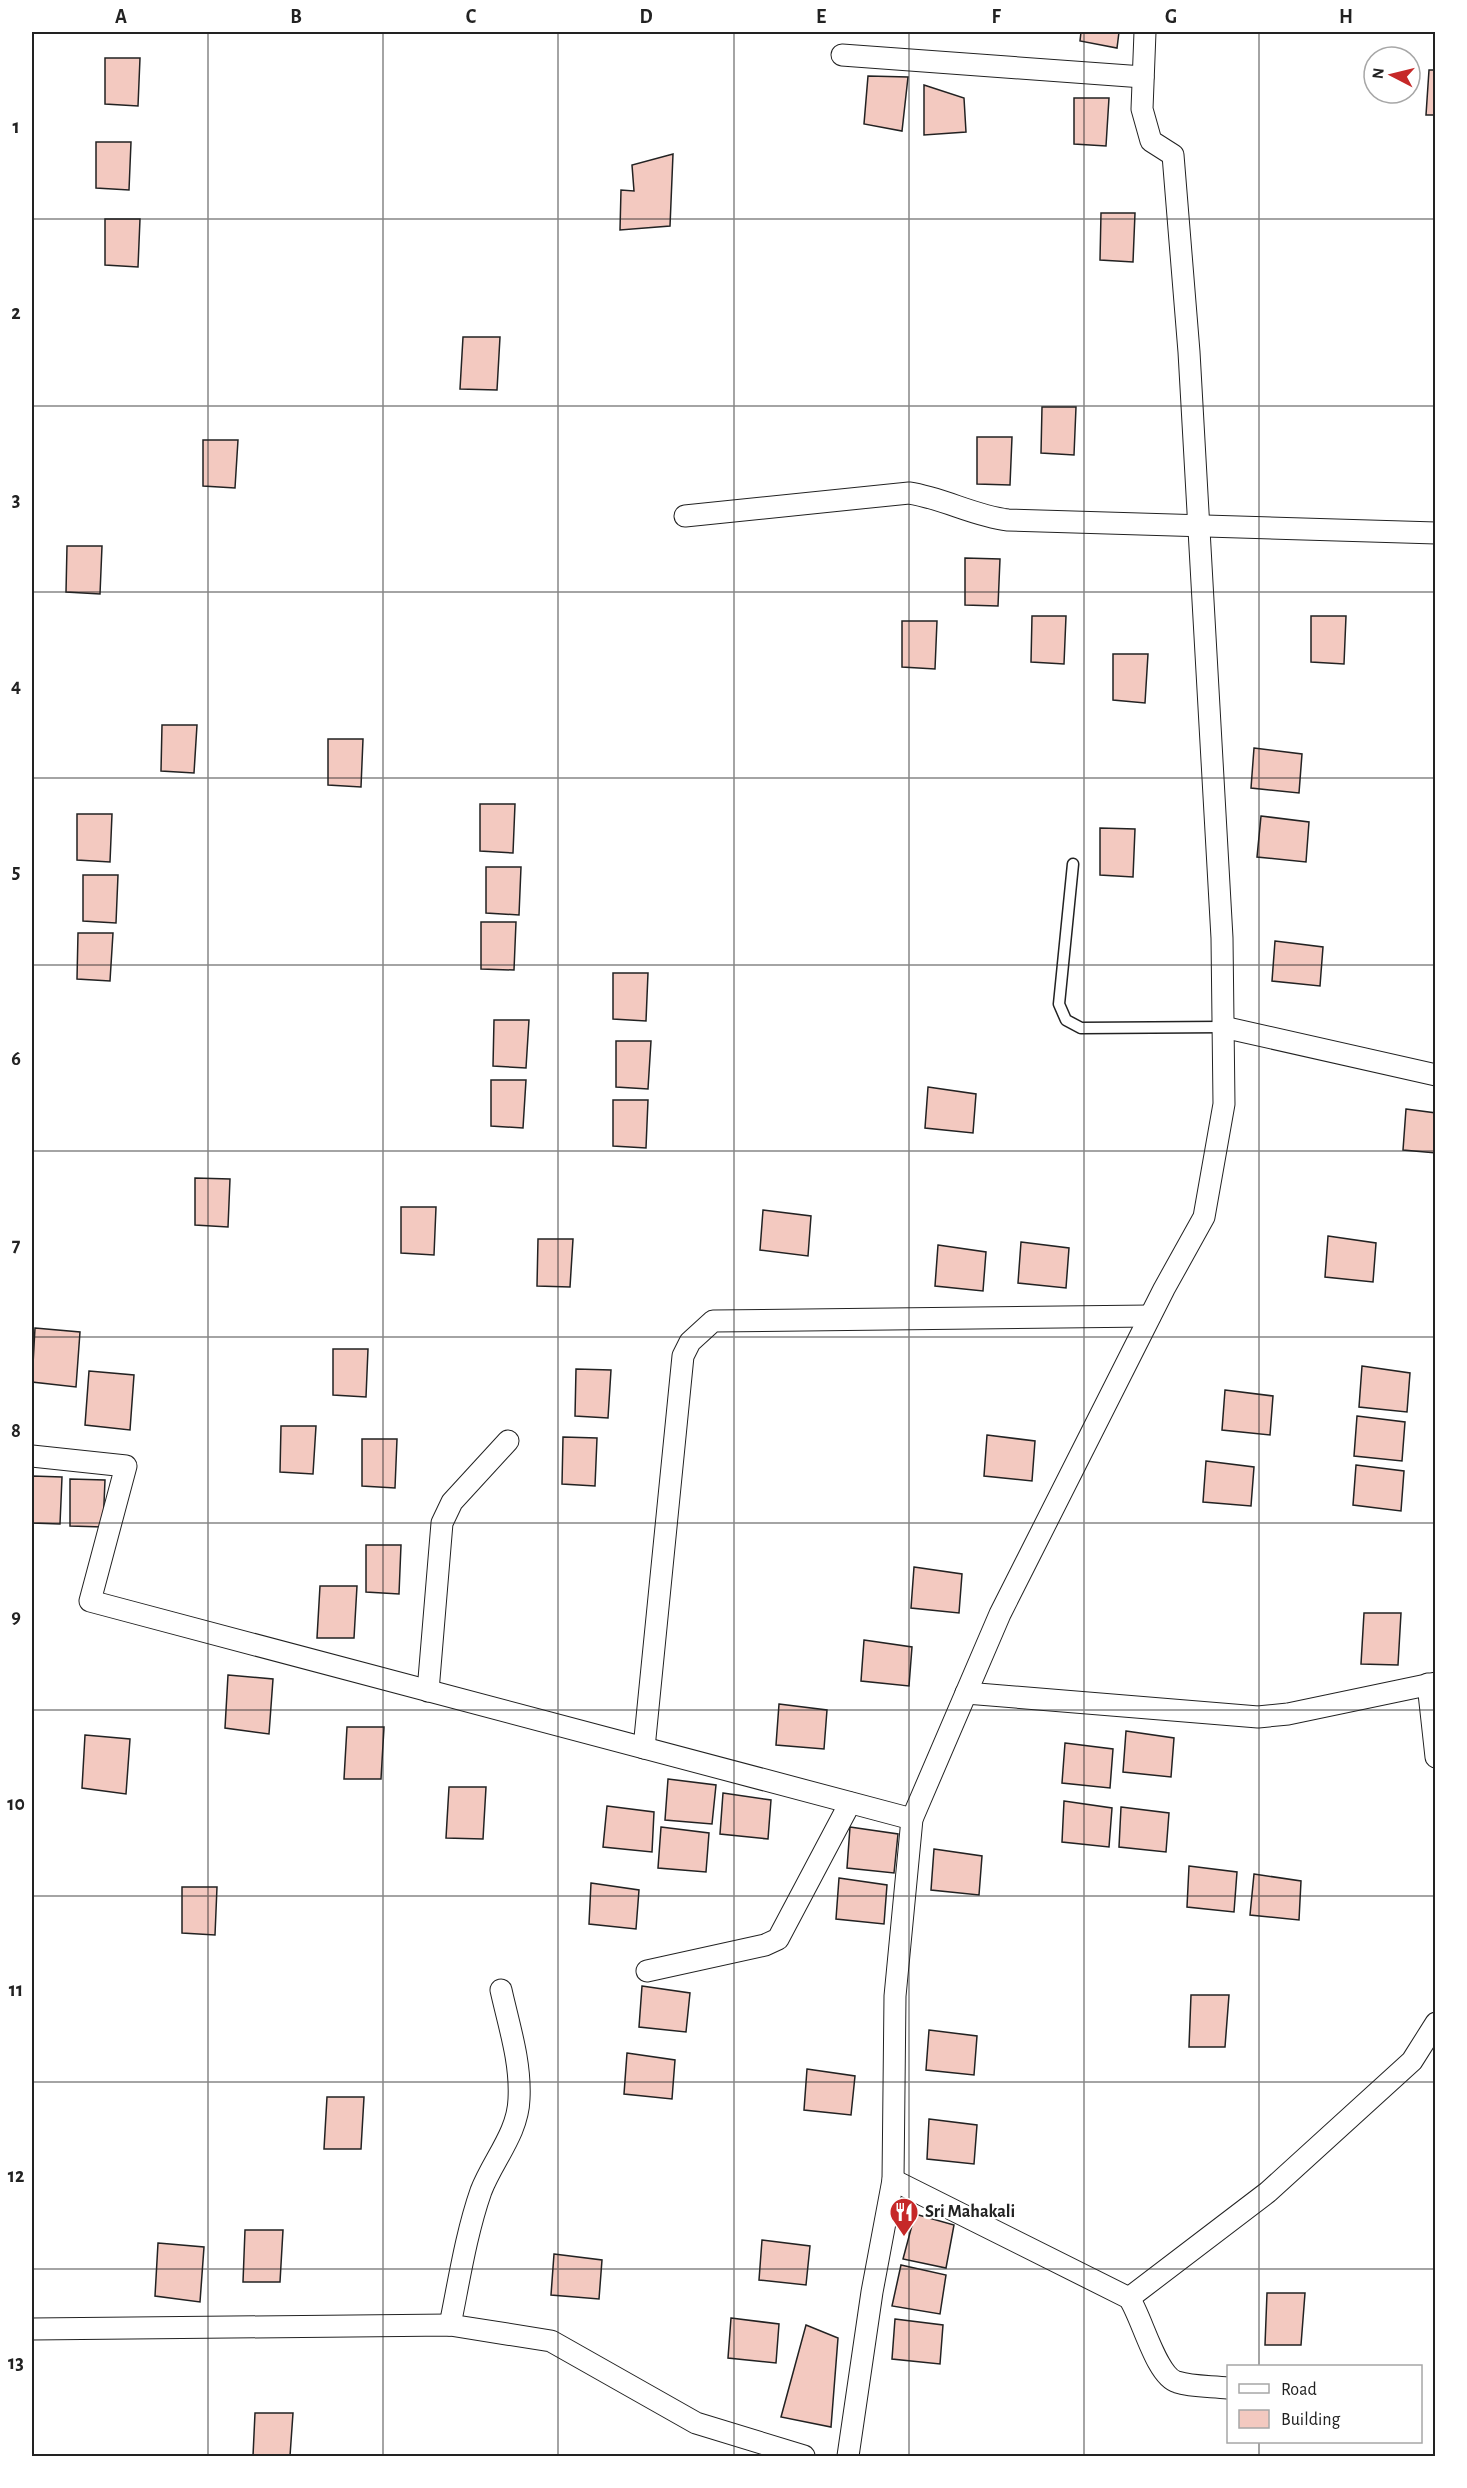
<svg xmlns="http://www.w3.org/2000/svg" width="1467" height="2488" viewBox="0 0 1467 2488" font-family="'Alegreya Sans',sans-serif">
<style>
.building{fill:#f3c9c0;stroke:#222;stroke-width:1.5}
.lines{fill:none;stroke-linecap:round;stroke-linejoin:round}
.service-casing{stroke:#222;stroke-width:13}
.minor-casing{stroke:#222;stroke-width:23}
.service{stroke:#fff;stroke-width:10}
.minor{stroke:#fff;stroke-width:21}
.grid{fill:none;stroke:#222;stroke-width:1.5;stroke-opacity:0.55}
.labels{text-anchor:middle;dominant-baseline:central;stroke-width:4.5;stroke-linejoin:round;paint-order:stroke}
.poi-label{font-size:18px;font-weight:bold;fill:#222;stroke:#fff;text-anchor:start}
.neatline{fill:none;stroke:#222;stroke-width:2}
.grid-label{font-size:20px;text-anchor:middle;font-weight:bold;fill:#222}
</style>
<rect width="100%" height="100%" fill="#fff"/>
<g class="building">
<polygon points="1081,32 1119,32 1117,48 1080,41"/>
<polygon points="105,58 140,58 138,106 105,104"/>
<polygon points="1429,70 1436,70 1436,115 1426,115"/>
<polygon points="868,76 908,77 902,131 864,124"/>
<polygon points="924,85 964,98 966,132 924,135"/>
<polygon points="1074,98 1109,98 1106,146 1074,144"/>
<polygon points="96,142 131,142 129,190 96,188"/>
<polygon points="673,154 670,226 620,230 621,190 634,191 632,165"/>
<polygon points="1101,213 1135,213 1133,262 1100,260"/>
<polygon points="105,219 140,219 138,267 105,265"/>
<polygon points="463,337 500,337 497,390 460,389"/>
<polygon points="1042,407 1076,407 1074,455 1041,453"/>
<polygon points="977,437 1012,437 1010,485 977,484"/>
<polygon points="203,440 238,440 235,488 203,486"/>
<polygon points="67,546 102,546 100,594 66,592"/>
<polygon points="965,558 1000,559 998,606 965,605"/>
<polygon points="1032,616 1066,616 1064,664 1031,662"/>
<polygon points="1311,616 1346,616 1344,664 1311,662"/>
<polygon points="902,621 937,621 935,669 902,667"/>
<polygon points="1113,654 1148,654 1145,703 1113,700"/>
<polygon points="162,725 197,725 194,773 161,771"/>
<polygon points="328,739 363,739 361,787 328,785"/>
<polygon points="1254,748 1302,754 1299,793 1251,788"/>
<polygon points="480,804 515,804 513,853 480,851"/>
<polygon points="77,814 112,814 110,862 77,860"/>
<polygon points="1261,816 1309,822 1306,862 1257,857"/>
<polygon points="1100,828 1135,829 1133,877 1100,875"/>
<polygon points="486,867 521,867 519,915 486,913"/>
<polygon points="83,875 118,875 116,923 83,921"/>
<polygon points="481,922 516,922 514,970 481,969"/>
<polygon points="78,933 113,933 110,981 77,979"/>
<polygon points="1275,941 1323,947 1320,986 1272,981"/>
<polygon points="613,973 648,973 646,1021 613,1019"/>
<polygon points="494,1020 529,1020 526,1068 493,1066"/>
<polygon points="616,1041 651,1041 648,1089 616,1087"/>
<polygon points="491,1080 526,1080 523,1128 491,1126"/>
<polygon points="928,1087 976,1094 973,1133 925,1128"/>
<polygon points="613,1100 648,1100 646,1148 613,1146"/>
<polygon points="1406,1109 1436,1113 1436,1153 1403,1150"/>
<polygon points="195,1178 230,1179 228,1227 195,1225"/>
<polygon points="401,1207 436,1207 434,1255 401,1253"/>
<polygon points="763,1210 811,1216 808,1256 760,1250"/>
<polygon points="1328,1236 1376,1243 1373,1282 1325,1277"/>
<polygon points="538,1239 573,1239 570,1287 537,1286"/>
<polygon points="1021,1242 1069,1248 1066,1288 1018,1283"/>
<polygon points="938,1245 986,1252 983,1291 935,1286"/>
<polygon points="35,1328 80,1332 76,1387 32,1382"/>
<polygon points="333,1349 368,1349 366,1397 333,1395"/>
<polygon points="1362,1366 1410,1373 1407,1412 1359,1407"/>
<polygon points="576,1369 611,1370 608,1418 575,1416"/>
<polygon points="89,1371 134,1375 130,1430 85,1425"/>
<polygon points="1225,1390 1273,1396 1270,1435 1222,1430"/>
<polygon points="1357,1416 1405,1422 1402,1461 1354,1456"/>
<polygon points="281,1426 316,1426 313,1474 280,1472"/>
<polygon points="987,1435 1035,1441 1032,1481 984,1476"/>
<polygon points="563,1437 597,1438 595,1486 562,1484"/>
<polygon points="362,1439 397,1439 395,1488 362,1486"/>
<polygon points="1206,1461 1254,1467 1251,1506 1203,1502"/>
<polygon points="1356,1465 1404,1471 1401,1511 1353,1505"/>
<polygon points="32,1476 62,1477 60,1524 32,1523"/>
<polygon points="70,1479 105,1480 103,1527 70,1526"/>
<polygon points="366,1545 401,1545 399,1594 366,1592"/>
<polygon points="914,1567 962,1574 959,1613 911,1608"/>
<polygon points="320,1586 357,1586 354,1638 317,1638"/>
<polygon points="1364,1613 1401,1613 1398,1665 1361,1664"/>
<polygon points="864,1640 912,1647 909,1686 861,1681"/>
<polygon points="228,1675 273,1679 269,1734 225,1728"/>
<polygon points="779,1704 827,1710 824,1749 776,1745"/>
<polygon points="347,1727 384,1727 381,1779 344,1779"/>
<polygon points="1126,1731 1174,1738 1171,1777 1123,1772"/>
<polygon points="85,1735 130,1739 126,1794 82,1788"/>
<polygon points="1065,1743 1113,1749 1110,1788 1062,1783"/>
<polygon points="668,1779 716,1785 712,1824 665,1820"/>
<polygon points="449,1787 486,1787 483,1839 446,1838"/>
<polygon points="723,1793 771,1800 768,1839 720,1834"/>
<polygon points="1064,1801 1112,1808 1109,1847 1062,1842"/>
<polygon points="607,1806 654,1812 652,1852 603,1847"/>
<polygon points="1121,1807 1169,1813 1166,1852 1119,1847"/>
<polygon points="661,1827 709,1833 706,1872 658,1868"/>
<polygon points="850,1827 898,1834 894,1873 847,1868"/>
<polygon points="934,1849 982,1856 979,1895 931,1890"/>
<polygon points="1189,1866 1237,1872 1234,1912 1187,1907"/>
<polygon points="1254,1874 1301,1881 1299,1920 1250,1915"/>
<polygon points="839,1878 887,1885 884,1924 836,1919"/>
<polygon points="591,1883 639,1890 636,1929 589,1924"/>
<polygon points="182,1887 217,1887 215,1935 182,1933"/>
<polygon points="642,1986 690,1993 686,2032 639,2027"/>
<polygon points="1191,1995 1229,1995 1225,2047 1189,2047"/>
<polygon points="929,2030 977,2036 974,2075 926,2070"/>
<polygon points="627,2053 675,2060 672,2099 624,2094"/>
<polygon points="807,2069 855,2076 851,2115 804,2110"/>
<polygon points="327,2097 364,2097 361,2149 324,2149"/>
<polygon points="929,2119 977,2125 974,2164 927,2159"/>
<polygon points="915,2214 954,2225 946,2268 903,2259"/>
<polygon points="245,2230 283,2230 280,2282 243,2282"/>
<polygon points="762,2240 810,2246 806,2285 759,2280"/>
<polygon points="158,2243 204,2247 200,2302 155,2296"/>
<polygon points="554,2254 602,2260 599,2299 551,2295"/>
<polygon points="901,2265 946,2275 940,2314 892,2306"/>
<polygon points="1267,2293 1305,2293 1301,2345 1265,2345"/>
<polygon points="731,2318 779,2324 776,2363 728,2358"/>
<polygon points="895,2319 943,2325 940,2364 892,2359"/>
<polygon points="806,2325 838,2338 831,2427 781,2417"/>
<polygon points="255,2413 293,2413 290,2456 253,2456"/>
</g>
<g class="lines">
<g class="service-casing">
<polyline id="service" points="1073,864 1059,1004 1066,1020 1081,1028 1223,1027"/>
</g>
<g class="minor-casing">
<g id="minor">
<polyline points="842,55 1143,77"/>
<path d="M 685,516 L 909,493 C 943,498 974,516 1008,520 L 1436,533"/>
<polyline points="1223,1027 1436,1075"/>
<polyline points="32,1456 126,1466 90,1601 912,1819"/>
<polyline points="1428,1684 1436,1757"/>
<polyline points="428,1691 442,1523 452,1502 508,1441"/>
<polyline points="966,1693 1258,1717 1288,1714 1436,1683"/>
<polyline points="644,1748 683,1356 690,1342 713,1321 1150,1316"/>
<polyline points="647,1971 765,1945 778,1939 850,1803"/>
<path d="M 893,2180 L 1129,2298 C 1142,2317 1156,2376 1177,2382 C 1192,2387 1212,2386 1228,2388"/>
<polyline points="1129,2298 1268,2192 1412,2061 1436,2023"/>
<path d="M 450,2325 C 459,2281 466,2234 481,2191 C 493,2160 518,2133 519,2099 C 521,2062 509,2026 501,1990"/>
<polyline points="32,2329 450,2325 551,2341 696,2423 804,2456"/>
<polyline points="848,2456 872,2292 893,2180 895,1996 912,1819 1000,1614 1164,1289 1204,1217 1224,1104 1222,938 1189,352 1173,155 1151,141 1142,109 1145,32"/>
</g>
</g>
<use href="#service" class="service"/>
<use href="#minor" class="minor"/>
</g>
<path class="grid" d="M 208,32 L 208,2456M 383,32 L 383,2456M 558,32 L 558,2456M 734,32 L 734,2456M 909,32 L 909,2456M 1084,32 L 1084,2456M 1259,32 L 1259,2366M 32,219 L 1436,219M 32,406 L 1436,406M 32,592 L 1436,592M 32,778 L 1436,778M 32,965 L 1436,965M 32,1151 L 1436,1151M 32,1337 L 1436,1337M 32,1523 L 1436,1523M 32,1710 L 1436,1710M 32,1896 L 1436,1896M 32,2082 L 1436,2082M 32,2269 L 1436,2269M 1259,2442 L 1259,2456"/>
<defs>
<g id="restaurant-pin" transform="scale(1.5)"><path d="M0 17L-7.5 6A9.5 9.5 0 1 1 7.5 6Z" fill="#c62828" stroke="#fff"/><path d="M-5-6h1v4h1v-4h1v4h1v-4h1v5L-1.5 .5V6h-2V.5L-5-1ZM5-6V6H3V1.5H1.5Q1.5-4 5-6Z" fill="#fff"/></g>
</defs>
<g fill-rule="evenodd">
<use href="#restaurant-pin" x="904" y="2212"/>
</g>
<g class="labels">
<g class="poi-label">
<text x="925" y="2212">Sri Mahakali</text>
</g>
</g>
<rect width="1467" height="2488" fill="none" stroke="#ffffff" stroke-width="66"/>
<rect x="1227" y="2365" width="195" height="78" fill="#ffffff" stroke="#a7a7a7" stroke-width="1.5"/>
<rect x="1239" y="2384" width="30" height="9" fill="#ffffff" stroke="#a7a7a7" stroke-width="1.5"/>
<text x="1281" y="2395" font-size="18" fill="#222222">Road</text>
<rect x="1239" y="2410" width="30" height="18" fill="#f3c9c0" stroke="#a7a7a7" stroke-width="1.5"/>
<text x="1281" y="2425" font-size="18" fill="#222222">Building</text>
<g transform="translate(1392 75) rotate(277)"><circle r="28" fill="#ffffff" stroke="#a7a7a7" stroke-width="1.5"/>
<path d="M0-4.5L10 22L0 15L-10 22Z" fill="#c62828"/>
<text y="-9" font-size="16" font-weight="bold" text-anchor="middle" fill="#222222">N</text>
</g>
<rect x="33" y="33" width="1401" height="2422" class="neatline"/>
<g class="grid-label">
<text x="121" y="23">A</text>
<text x="296" y="23">B</text>
<text x="471" y="23">C</text>
<text x="646" y="23">D</text>
<text x="821" y="23">E</text>
<text x="996" y="23">F</text>
<text x="1171" y="23">G</text>
<text x="1346" y="23">H</text>
<text x="16" y="133">1</text>
<text x="16" y="319">2</text>
<text x="16" y="506">3</text>
<text x="16" y="692">4</text>
<text x="16" y="878">5</text>
<text x="16" y="1065">6</text>
<text x="16" y="1251">7</text>
<text x="16" y="1437">8</text>
<text x="16" y="1623">9</text>
<text x="16" y="1810">10</text>
<text x="16" y="1996">11</text>
<text x="16" y="2182">12</text>
<text x="16" y="2369">13</text>
</g>
</svg>
